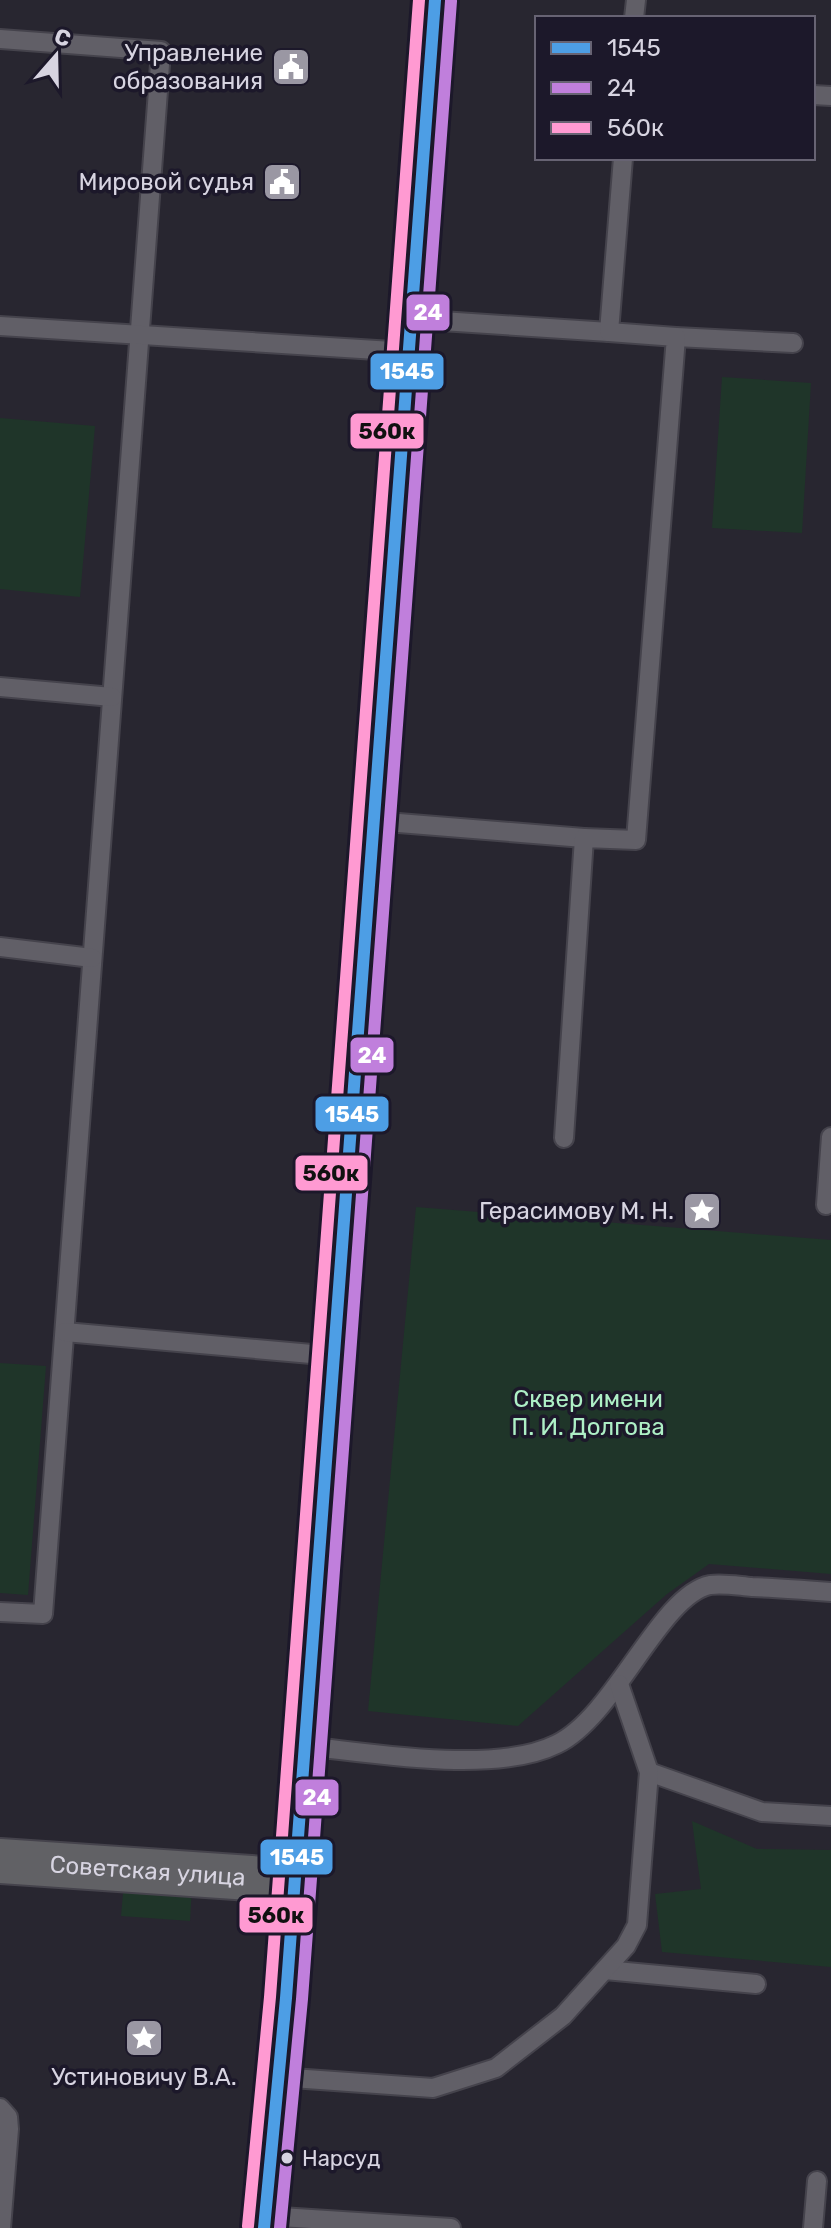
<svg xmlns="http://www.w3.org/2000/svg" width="831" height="2228" viewBox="0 0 831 2228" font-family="Rubik,sans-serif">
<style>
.green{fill:#1f3529}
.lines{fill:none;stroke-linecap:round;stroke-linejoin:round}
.lane-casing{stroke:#45434c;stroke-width:22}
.secondary-casing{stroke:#45434c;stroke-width:48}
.lane{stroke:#615f67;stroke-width:18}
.secondary{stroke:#616165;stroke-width:44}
.bus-1-casing{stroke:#1c182a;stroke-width:18}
.bus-2-casing{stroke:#1c182a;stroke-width:18}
.bus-3-casing{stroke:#1c182a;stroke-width:18}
.bus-1{stroke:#4d9ee5;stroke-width:12}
.bus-2{stroke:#c07fdc;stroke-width:12}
.bus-3{stroke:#ff9ad2;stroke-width:12}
.bus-dot{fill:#d7d4e1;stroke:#1c182a;stroke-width:3}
.labels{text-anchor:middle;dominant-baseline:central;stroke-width:7;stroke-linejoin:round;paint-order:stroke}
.bus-label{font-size:22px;fill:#d7d4e1;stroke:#1c182a;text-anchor:start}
.poi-label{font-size:24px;fill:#d7d4e1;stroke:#1c182a;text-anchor:end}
.park-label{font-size:24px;fill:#aeefc6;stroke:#1c182a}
.street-label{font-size:24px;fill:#d7d4e1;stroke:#1c182a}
.line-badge{stroke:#1c182a;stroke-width:3}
.badge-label{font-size:22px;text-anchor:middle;font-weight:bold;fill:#fff}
.pale-badge-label{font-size:22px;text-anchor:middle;font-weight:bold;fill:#111}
</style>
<rect width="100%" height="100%" fill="#282630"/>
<g class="green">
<polygon points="722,377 811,383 802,533 712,528"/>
<polygon points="0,418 95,426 80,597 0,589"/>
<polygon points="416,1207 831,1240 831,1574 709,1564 667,1594 518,1726 368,1711"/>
<polygon points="0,1363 46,1366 28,1595 0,1593"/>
<polygon points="692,1821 757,1849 831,1850 831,1967 662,1952 655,1894 701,1889"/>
<polygon points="124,1882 192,1887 190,1921 121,1916"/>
</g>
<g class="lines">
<g class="lane-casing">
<g id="lane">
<polyline points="634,18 636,0"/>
<polyline points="0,39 161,51 43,1614 0,1612"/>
<polyline points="813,95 831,96"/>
<polyline points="411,319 609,332"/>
<polyline points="0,326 408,352"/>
<polyline points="676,337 793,343"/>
<polyline points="0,687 112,697"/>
<polyline points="374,821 584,838"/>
<polyline points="0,947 92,958"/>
<polyline points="564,1138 584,838 636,840 676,337 609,332 623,158"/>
<polyline points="826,1205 831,1137"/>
<polyline points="65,1332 334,1356"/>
<path d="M 305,1746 C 373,1753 495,1775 557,1744 C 615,1716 660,1595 710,1585 C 723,1583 739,1586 752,1587 C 779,1588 805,1590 831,1592"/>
<polyline points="649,1772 762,1812 831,1816"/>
<polyline points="605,1970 756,1984"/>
<polyline points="278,2077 433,2088 496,2068 563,2016 626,1946 637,1925 649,1772 619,1684"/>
<polyline points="0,2108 8,2117 9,2129 1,2228"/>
<polyline points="265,2216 451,2228"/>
<polyline points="813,2228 817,2181"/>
</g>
</g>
<g class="secondary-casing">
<g id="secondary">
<path id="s1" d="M 0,1861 L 295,1881"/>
<polyline points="264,2228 286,1998 435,0"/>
</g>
</g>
<use href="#lane" class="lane"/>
<use href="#secondary" class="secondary"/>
<g class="bus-1-casing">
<polyline id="bus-1" points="264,2228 286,1998 435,0"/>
</g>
<g class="bus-2-casing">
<polyline id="bus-2" points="280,2228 302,1999 451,1"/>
</g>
<g class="bus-3-casing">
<polyline id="bus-3" points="248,2226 270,1997 419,0"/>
</g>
<use href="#bus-1" class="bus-1"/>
<use href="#bus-2" class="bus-2"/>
<use href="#bus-3" class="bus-3"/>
</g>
<defs>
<g id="civic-square" transform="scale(2)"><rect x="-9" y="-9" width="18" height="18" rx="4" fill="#9a97a3" stroke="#1c182a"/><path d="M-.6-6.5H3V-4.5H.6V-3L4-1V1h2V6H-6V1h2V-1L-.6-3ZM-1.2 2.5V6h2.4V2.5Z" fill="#fff"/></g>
<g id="sight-square" transform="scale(2)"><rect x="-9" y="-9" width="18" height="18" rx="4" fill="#9a97a3" stroke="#1c182a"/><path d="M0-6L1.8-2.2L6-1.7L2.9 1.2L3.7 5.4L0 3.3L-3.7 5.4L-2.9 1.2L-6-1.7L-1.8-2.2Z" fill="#fff"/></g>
</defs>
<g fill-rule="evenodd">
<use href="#civic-square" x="291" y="67"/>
<use href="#civic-square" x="282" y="182"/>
<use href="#sight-square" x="702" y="1211"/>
<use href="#sight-square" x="144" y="2038"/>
</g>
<circle class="bus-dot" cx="287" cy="2158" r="7"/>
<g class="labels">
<g class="bus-label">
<text x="302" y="2158">Нарсуд</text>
</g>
<g class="poi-label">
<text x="263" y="53">Управление<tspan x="263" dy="28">образования</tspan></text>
<text x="254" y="182">Мировой судья</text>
<text x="674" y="1211">Герасимову М. Н.</text>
<text x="144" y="2077" text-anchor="middle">Устиновичу В.А.</text>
</g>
<g class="park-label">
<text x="588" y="1399">Сквер имени<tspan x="588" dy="28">П. И. Долгова</tspan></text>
</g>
<g class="street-label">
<text stroke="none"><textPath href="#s1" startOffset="148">Советская улица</textPath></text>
</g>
</g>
<g class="line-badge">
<rect x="405" y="293" width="46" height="39" rx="8" fill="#c07fdc"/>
<rect x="369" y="352" width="76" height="39" rx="8" fill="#4d9ee5"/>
<rect x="349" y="412" width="76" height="38" rx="8" fill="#ff9ad2"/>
<rect x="349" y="1036" width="46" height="38" rx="8" fill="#c07fdc"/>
<rect x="314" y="1095" width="76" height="38" rx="8" fill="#4d9ee5"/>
<rect x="294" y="1154" width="75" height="38" rx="8" fill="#ff9ad2"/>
<rect x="294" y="1778" width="46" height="39" rx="8" fill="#c07fdc"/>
<rect x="259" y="1838" width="75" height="38" rx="8" fill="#4d9ee5"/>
<rect x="238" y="1896" width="76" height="38" rx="8" fill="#ff9ad2"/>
</g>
<g class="badge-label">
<text x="428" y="320">24</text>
<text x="407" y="379">1545</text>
<text x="372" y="1063">24</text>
<text x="352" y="1122">1545</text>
<text x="317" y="1805">24</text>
<text x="297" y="1865">1545</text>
</g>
<g class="pale-badge-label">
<text x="387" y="439">560к</text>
<text x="331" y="1181">560к</text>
<text x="276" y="1923">560к</text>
</g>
<rect x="535" y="16" width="280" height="144" fill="#1c182a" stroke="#676373" stroke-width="2"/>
<rect x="551" y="42" width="40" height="12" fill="#4d9ee5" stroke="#676373" stroke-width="2"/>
<text x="607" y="56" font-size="24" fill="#d7d4e1">1545</text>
<rect x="551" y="82" width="40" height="12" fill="#c07fdc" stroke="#676373" stroke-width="2"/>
<text x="607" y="96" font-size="24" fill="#d7d4e1">24</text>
<rect x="551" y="122" width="40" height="12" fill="#ff9ad2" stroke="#676373" stroke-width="2"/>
<text x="607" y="136" font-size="24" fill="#d7d4e1">560к</text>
<g transform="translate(56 56) rotate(20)" stroke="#1c182a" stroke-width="6" paint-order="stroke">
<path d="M0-6L14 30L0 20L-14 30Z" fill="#d7d4e1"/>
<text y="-12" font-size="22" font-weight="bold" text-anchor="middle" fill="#d7d4e1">С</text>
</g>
</svg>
